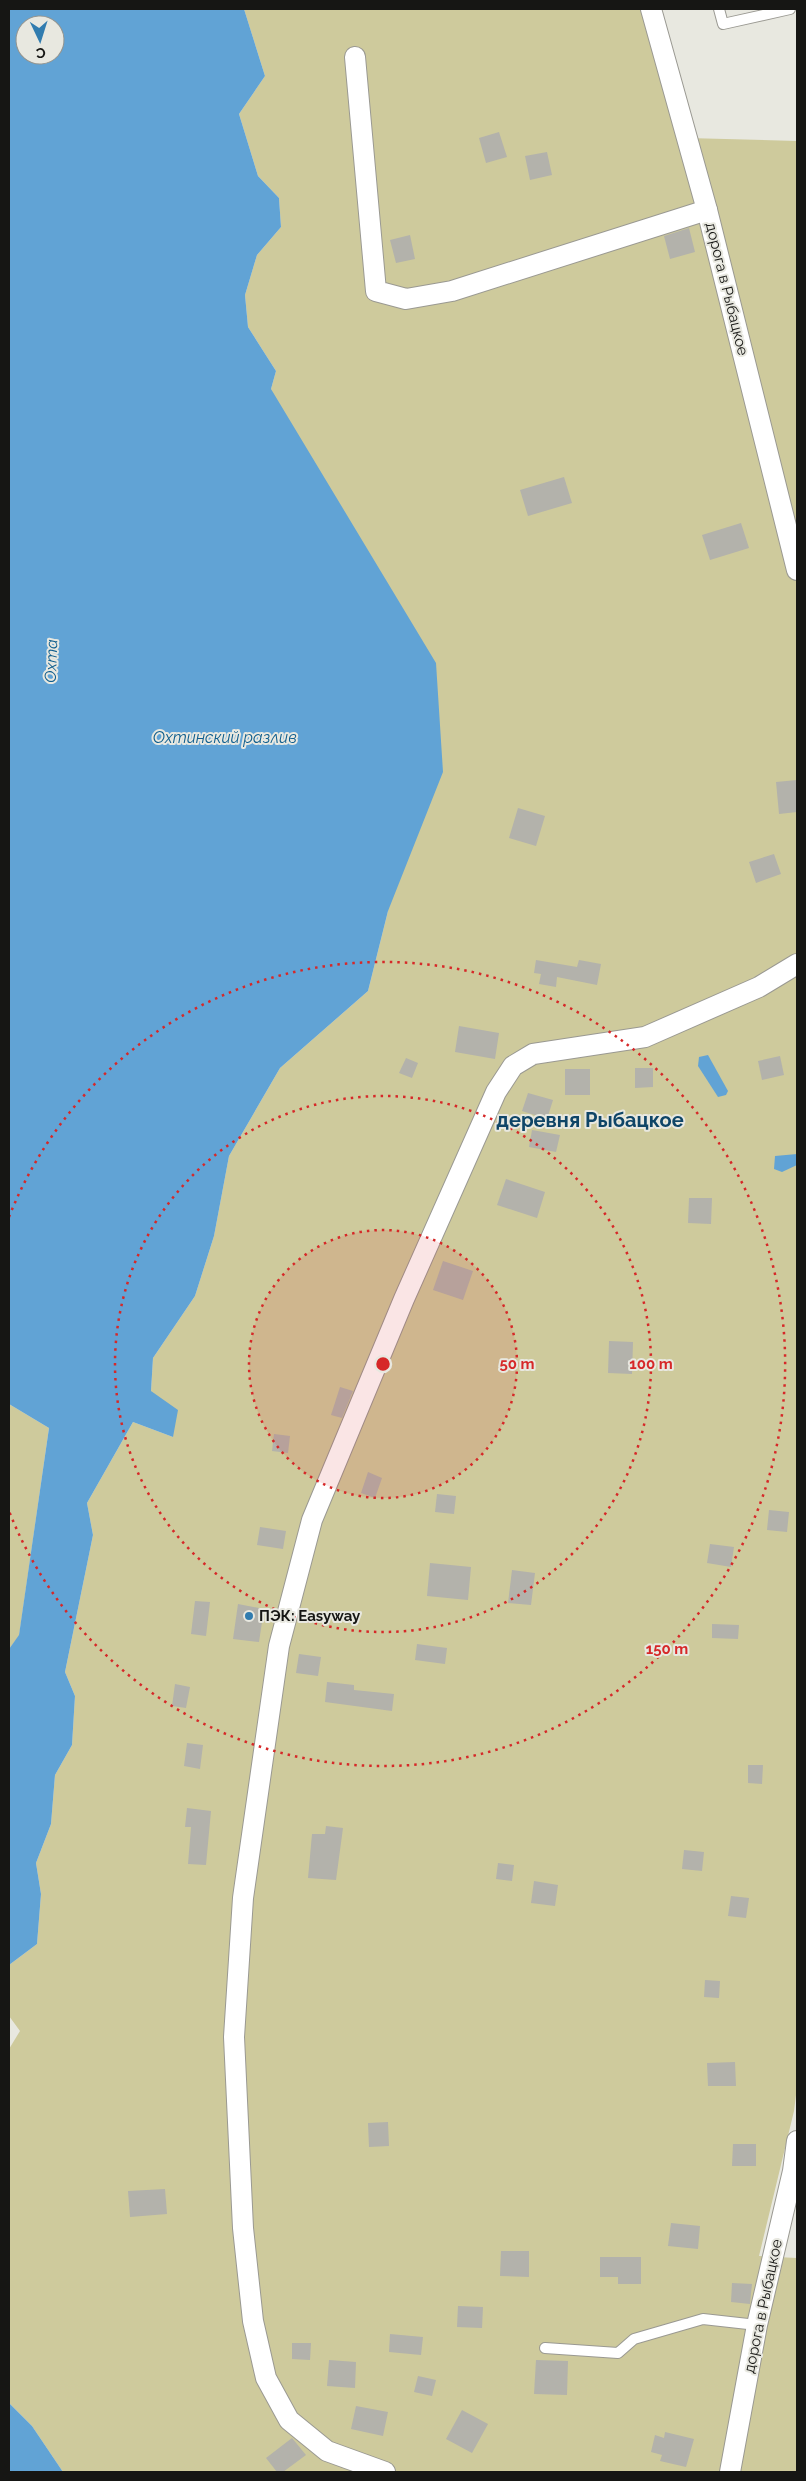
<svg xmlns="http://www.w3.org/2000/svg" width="806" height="2481" viewBox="0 0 806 2481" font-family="Raleway,sans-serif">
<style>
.green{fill:#ceca9c}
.water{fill:#61a3d5;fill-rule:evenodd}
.building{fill:#b3b2ab}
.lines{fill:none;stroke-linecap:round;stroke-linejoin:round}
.lane-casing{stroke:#9a9992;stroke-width:12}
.street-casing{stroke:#9a9992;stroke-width:22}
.lane{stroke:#fff;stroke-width:10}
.street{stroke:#fff;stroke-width:20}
.ring{fill:none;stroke:#d62828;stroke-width:2.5;stroke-dasharray:2.5 5}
.poi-dot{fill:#317caf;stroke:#e8e8e0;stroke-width:2}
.labels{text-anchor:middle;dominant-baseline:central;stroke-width:4;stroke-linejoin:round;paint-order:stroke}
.street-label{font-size:15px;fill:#161614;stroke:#e8e8e0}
.poi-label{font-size:15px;font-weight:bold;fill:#161614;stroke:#e8e8e0;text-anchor:start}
.water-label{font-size:16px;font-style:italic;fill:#0e5d8d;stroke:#e8e8e0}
.district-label{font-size:20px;font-weight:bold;fill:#0f4567;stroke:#e8e8e0}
.centre{fill:#d62828;stroke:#e8e8e0;stroke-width:2.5}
.ring-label{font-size:15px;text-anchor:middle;font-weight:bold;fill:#d62828;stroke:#e8e8e0;stroke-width:4;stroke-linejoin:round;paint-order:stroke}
</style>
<rect width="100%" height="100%" fill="#e8e8e0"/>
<g class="green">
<polygon points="244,9 652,9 687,138 797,141 797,2087 794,2111 759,2256 797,2258 797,2472 63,2472 32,2426 9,2403 9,2049 20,2031 9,2016 9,1965 37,1944 41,1894 36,1863 51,1824 55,1775 72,1745 75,1696 65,1672 93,1535 87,1503 133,1422 173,1437 151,1391 153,1358 195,1296 214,1236 229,1156 280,1068 368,991 388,911 271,389 276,371 248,327 245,295 257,255 281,227 279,198 258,176 239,114 265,76"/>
<polygon points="9,1404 49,1428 19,1636 9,1649"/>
</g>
<g class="water">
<path d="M 9,9 L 244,9 L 265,76 L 239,114 L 258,176 L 279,198 L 281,227 L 257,255 L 245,295 L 248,327 L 276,371 L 271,389 L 436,663 L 443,772 L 388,911 L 368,991 L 280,1068 L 229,1156 L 214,1236 L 195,1296 L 153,1358 L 151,1391 L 178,1410 L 173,1437 L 133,1422 L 87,1503 L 93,1535 L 65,1672 L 75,1696 L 72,1745 L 55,1775 L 51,1824 L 36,1863 L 41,1894 L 37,1944 L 9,1965 L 9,1649 L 19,1635 L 49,1428 L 9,1404 ZM 25,25 L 55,25 L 55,55 L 25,55 Z"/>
<polygon points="708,1055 728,1091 726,1095 718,1097 698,1066 699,1057"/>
<polygon points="797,1154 797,1165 782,1172 774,1169 775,1156"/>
<polygon points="9,2403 32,2426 63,2472 9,2472"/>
</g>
<g class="building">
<polygon points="499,132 507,157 486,163 479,138"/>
<polygon points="547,152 552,175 530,180 525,156"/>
<polygon points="689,228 695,252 670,259 664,236"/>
<polygon points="410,235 415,259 396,263 390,240"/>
<polygon points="564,477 572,503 528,516 520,490"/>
<polygon points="741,523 749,548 710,560 702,535"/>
<polygon points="797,780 797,812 779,814 776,782"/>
<polygon points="518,808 545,816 536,846 509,838"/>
<polygon points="774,854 781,874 756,883 749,862"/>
<polygon points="536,960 577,967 579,960 601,964 597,985 557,977 556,987 539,984 541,974 534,973"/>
<polygon points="459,1026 499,1033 495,1059 455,1052"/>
<polygon points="780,1056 784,1075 762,1080 758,1061"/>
<polygon points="406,1058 418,1063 412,1078 399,1073"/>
<polygon points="635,1068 653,1068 653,1087 635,1088"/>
<rect x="565" y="1069" width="25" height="26"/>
<polygon points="528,1093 553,1100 547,1119 522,1111"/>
<polygon points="532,1130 560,1135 556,1152 529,1147"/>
<polygon points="506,1179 545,1192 537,1218 497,1205"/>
<polygon points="689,1198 712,1198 711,1224 688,1223"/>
<polygon points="443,1261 473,1271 463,1300 433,1290"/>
<polygon points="609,1341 633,1342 632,1374 608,1373"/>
<polygon points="340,1387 353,1391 342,1418 331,1415"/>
<polygon points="274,1434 290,1436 288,1453 272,1451"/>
<polygon points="368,1472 382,1478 375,1498 361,1493"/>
<polygon points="437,1494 456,1496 454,1514 435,1512"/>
<polygon points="769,1510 789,1512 787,1532 767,1530"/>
<polygon points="260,1527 286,1531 283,1549 257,1545"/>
<polygon points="710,1544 734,1547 731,1567 707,1563"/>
<polygon points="430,1563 471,1567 468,1600 427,1596"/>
<polygon points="512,1570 535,1573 531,1605 508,1603"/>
<polygon points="195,1601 210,1602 206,1636 191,1634"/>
<polygon points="238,1604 264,1609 259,1642 233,1639"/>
<polygon points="712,1624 739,1625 738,1639 712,1638"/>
<polygon points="417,1644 447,1648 445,1664 415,1660"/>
<polygon points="299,1654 321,1657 318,1676 296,1673"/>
<polygon points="327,1682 354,1685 354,1690 394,1694 392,1711 325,1702"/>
<polygon points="175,1684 190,1687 186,1708 172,1706"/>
<polygon points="187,1743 203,1745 200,1769 184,1766"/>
<polygon points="748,1765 763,1765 762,1784 748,1783"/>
<polygon points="187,1808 211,1811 206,1865 188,1864 191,1827 185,1827"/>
<polygon points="326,1826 343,1828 336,1880 308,1878 312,1834 325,1834"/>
<polygon points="684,1850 704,1852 702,1871 682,1869"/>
<polygon points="498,1863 514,1865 512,1881 496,1879"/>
<polygon points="534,1881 558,1885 555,1906 531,1903"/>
<polygon points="731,1896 749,1898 746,1918 728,1916"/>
<polygon points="705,1980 720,1981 719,1998 704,1997"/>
<polygon points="735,2062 736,2086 708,2086 707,2063"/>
<polygon points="388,2122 389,2146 369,2147 368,2123"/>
<polygon points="733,2144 756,2144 756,2166 732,2166"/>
<polygon points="165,2189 167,2214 130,2217 128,2191"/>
<polygon points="671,2223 700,2226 698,2249 668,2246"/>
<polygon points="501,2251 529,2251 529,2277 500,2276"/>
<polygon points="600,2257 641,2257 641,2284 618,2284 618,2277 600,2277"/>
<polygon points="732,2283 752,2284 750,2304 731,2302"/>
<polygon points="458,2306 483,2307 482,2328 457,2327"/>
<polygon points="390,2334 423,2337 421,2355 389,2352"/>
<polygon points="292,2343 311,2343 310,2360 292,2359"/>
<polygon points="329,2360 356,2362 355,2388 327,2386"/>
<polygon points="536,2360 568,2361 567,2395 534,2394"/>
<polygon points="418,2376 436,2380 432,2396 414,2392"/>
<polygon points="356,2406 388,2412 383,2436 351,2429"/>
<polygon points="462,2410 488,2424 472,2453 446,2439"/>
<polygon points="665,2432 694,2439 686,2467 660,2461 662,2455 651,2452 655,2435 664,2438"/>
<polygon points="292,2438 306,2455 283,2472 277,2472 266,2458"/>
</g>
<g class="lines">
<g class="lane-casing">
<g id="lane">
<polyline points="719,9 723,24 790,9"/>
<polyline points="545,2348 618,2353 634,2339 703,2319 757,2325"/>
</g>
</g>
<g class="street-casing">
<g id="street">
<polyline points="651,9 707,210 797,570"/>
<polyline points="355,57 376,291 406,299 452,291 707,210"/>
<polyline points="385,2472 327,2451 289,2420 266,2378 253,2321 243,2228 234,2037 243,1898 279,1646 312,1520 404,1299 496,1092 513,1066 533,1054 645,1037 759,987 797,964"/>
<polyline points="730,2472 757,2325 793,2171 797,2141"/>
</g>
</g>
<use href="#lane" class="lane"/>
<use href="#street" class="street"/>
</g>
<circle cx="383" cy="1364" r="134" fill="#d62828" fill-opacity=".12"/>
<g class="ring">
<circle cx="383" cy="1364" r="134"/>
<circle cx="383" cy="1364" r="268"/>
<path d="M9 1217A402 402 0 1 1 9 1511"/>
</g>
<circle class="poi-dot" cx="249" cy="1616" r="5"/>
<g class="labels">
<g class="street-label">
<text transform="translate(727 289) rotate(76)">дорога в Рыбацкое</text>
<text transform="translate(763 2306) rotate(-78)">дорога в Рыбацкое</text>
</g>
<g class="poi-label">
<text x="259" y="1616">ПЭК: Easyway</text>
</g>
<g class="water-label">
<text transform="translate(51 661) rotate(-88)">Охта</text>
<text x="225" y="737">Охтинский разлив</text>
</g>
<g class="district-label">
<text x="590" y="1120">деревня Рыбацкое</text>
</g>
</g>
<circle cx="383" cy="1364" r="8" class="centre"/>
<g class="ring-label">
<text x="517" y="1369">50 m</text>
<text x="651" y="1369">100 m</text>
<text x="667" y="1654">150 m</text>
</g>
<rect width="806" height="2481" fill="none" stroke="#161614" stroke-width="20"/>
<g transform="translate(40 40) rotate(176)"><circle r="24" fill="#e8e8e0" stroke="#94948e"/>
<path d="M0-4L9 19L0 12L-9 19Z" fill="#317caf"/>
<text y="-8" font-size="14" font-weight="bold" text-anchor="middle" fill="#161614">С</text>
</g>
</svg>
